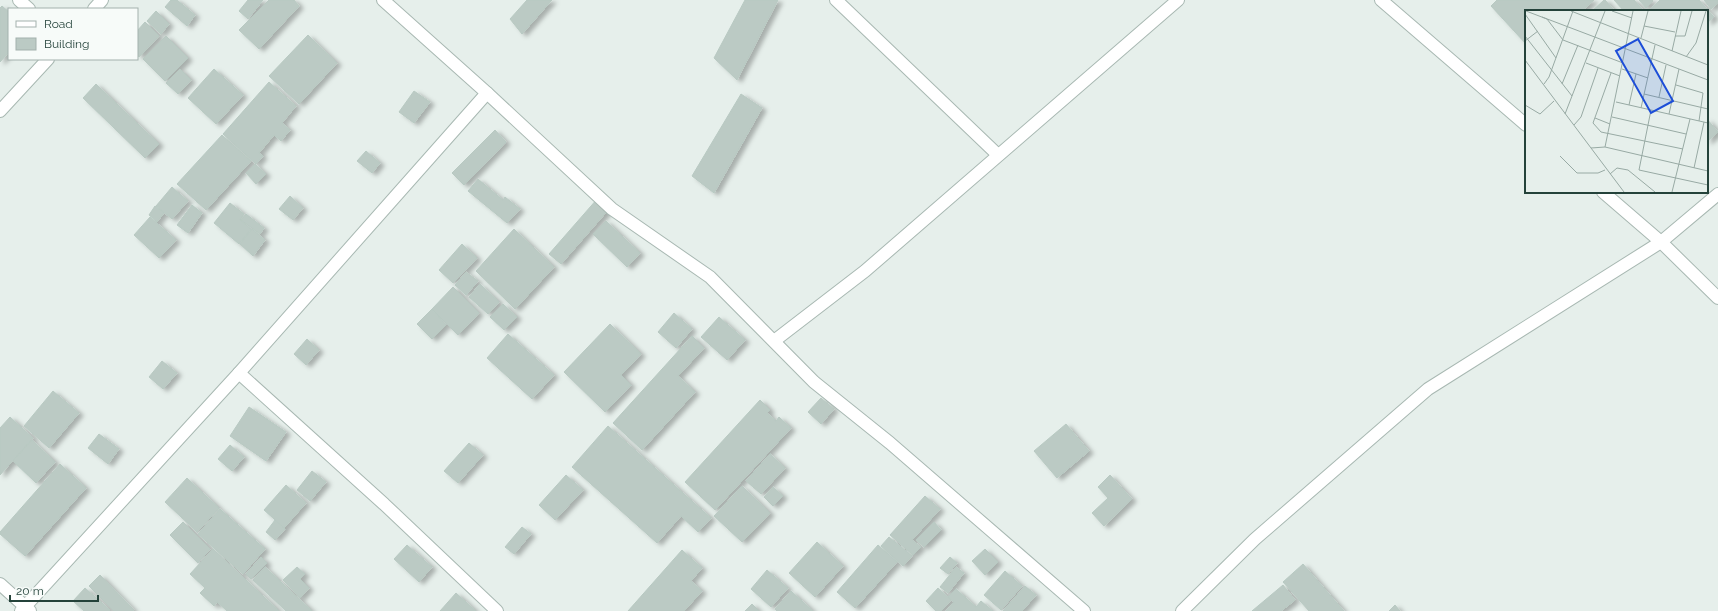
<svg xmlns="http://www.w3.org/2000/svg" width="1718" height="611" viewBox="0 0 1718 611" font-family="Raleway,sans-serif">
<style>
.building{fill:#bbcac4;stroke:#b8c9c2;filter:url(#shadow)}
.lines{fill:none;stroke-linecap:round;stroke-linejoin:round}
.minor-casing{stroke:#a8b8b2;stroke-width:14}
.minor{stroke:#fff;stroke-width:12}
.inset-road{fill:none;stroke:#98aaa4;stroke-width:1}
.view{fill:#1d4ed8;fill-opacity:0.15;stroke:#1d4ed8;stroke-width:2}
.inset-edge{fill:none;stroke:#24423a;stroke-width:2}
</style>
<defs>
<filter id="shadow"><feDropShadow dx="4.5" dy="2.5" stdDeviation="2" flood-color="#0004"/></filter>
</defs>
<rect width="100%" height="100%" fill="#e6efeb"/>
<g class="building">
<polygon points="171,0 177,0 195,15 187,26 165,7"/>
<polygon points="248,0 263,0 248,19 239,11"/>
<polygon points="269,0 294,0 299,6 259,49 239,30"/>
<polygon points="527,0 552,0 522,34 510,19"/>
<polygon points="745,0 778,0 737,80 714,58"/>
<polygon points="1497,0 1594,0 1582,11 1526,11 1526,44 1491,6"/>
<polygon points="1605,0 1615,11 1592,11 1604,0"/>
<polygon points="1614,0 1634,0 1644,11 1624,11"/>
<polygon points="1639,0 1652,0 1653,1 1646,8"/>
<polygon points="1660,0 1699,0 1714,17 1707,23 1707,11 1648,11"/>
<polygon points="1704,0 1718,0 1718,3 1711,9"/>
<polygon points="2,6 9,12 9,52 0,62 0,8"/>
<polygon points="156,11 169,24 161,34 147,21"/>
<polygon points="145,22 159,36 139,57 137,54 137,31"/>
<polygon points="308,35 337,63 299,104 269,76"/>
<polygon points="166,36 188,58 165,81 143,59"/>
<polygon points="180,69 191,80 178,94 166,83"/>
<polygon points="214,69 243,95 216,124 188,98"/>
<polygon points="269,82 296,106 282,123 290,130 281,141 274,135 259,153 263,156 256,164 223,134"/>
<polygon points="96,84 159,144 145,158 83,98"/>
<polygon points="414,91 430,102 414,123 399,112"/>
<polygon points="741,94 762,108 714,193 692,176"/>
<polygon points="1707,119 1718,132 1707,142"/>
<polygon points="495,130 506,142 464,185 452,173"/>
<polygon points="222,135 251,161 206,210 177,184"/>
<polygon points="366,151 380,163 372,173 357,161"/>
<polygon points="255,164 266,174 256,184 246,173"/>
<polygon points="478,179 503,200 505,197 520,209 507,223 468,191"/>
<polygon points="172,187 188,201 172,219 156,206"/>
<polygon points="290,196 303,208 293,220 279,209"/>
<polygon points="598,198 610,208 561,264 549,254"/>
<polygon points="230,203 244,214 240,220 251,229 239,244 214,223"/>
<polygon points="192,205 202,213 188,233 177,225"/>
<polygon points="155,206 164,213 157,222 149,215"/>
<polygon points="246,214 264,228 260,234 241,220"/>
<polygon points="150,217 176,240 159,258 134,235"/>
<polygon points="606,221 640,253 627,267 593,234"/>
<polygon points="252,229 265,240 253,256 240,244"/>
<polygon points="514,229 554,267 515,309 476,271"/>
<polygon points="462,244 477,258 453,283 439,270"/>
<polygon points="466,272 478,281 466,295 455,285"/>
<polygon points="480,284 499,302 488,314 469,297"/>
<polygon points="453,287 479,313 458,335 432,309"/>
<polygon points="503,304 517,317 504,330 490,317"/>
<polygon points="432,309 446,325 432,339 417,324"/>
<polygon points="674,313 692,329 676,348 658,332"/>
<polygon points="719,317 745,340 727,360 701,337"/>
<polygon points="610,324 641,354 621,375 631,385 605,412 564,372"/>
<polygon points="508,334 554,375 532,399 487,358"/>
<polygon points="692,336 704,348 678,376 695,392 642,450 613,423"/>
<polygon points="307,339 319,350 306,365 294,354"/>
<polygon points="162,361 177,373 163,389 149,377"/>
<polygon points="53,391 79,413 49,448 24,426"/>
<polygon points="821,398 834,409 821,424 808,412"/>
<polygon points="760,400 770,410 767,413 776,421 779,417 791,428 715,510 685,482"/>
<polygon points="249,407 286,432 266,461 230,436"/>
<polygon points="10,417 33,438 0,475 0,428"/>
<polygon points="1066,424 1089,451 1057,478 1034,451"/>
<polygon points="608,426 711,518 698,532 681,516 657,543 572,467"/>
<polygon points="99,434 119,449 108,464 88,448"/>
<polygon points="32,440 55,462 36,483 13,461"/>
<polygon points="469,443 483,455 458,483 444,471"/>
<polygon points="230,445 244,457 232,471 218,459"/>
<polygon points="770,454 785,468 761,494 746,481"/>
<polygon points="60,464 86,488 25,556 0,534 0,532"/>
<polygon points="312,471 326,482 310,501 297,490"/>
<polygon points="566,475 583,490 555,520 539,505"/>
<polygon points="1110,475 1132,499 1104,526 1092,513 1108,498 1098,487"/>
<polygon points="187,478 219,508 197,532 165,502"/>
<polygon points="286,485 306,503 284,528 264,510"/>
<polygon points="742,486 770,513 742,542 714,516"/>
<polygon points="773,487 783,496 773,506 764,497"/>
<polygon points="925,496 940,509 912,540 921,547 913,555 890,535"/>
<polygon points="220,509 265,549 243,574 198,534"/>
<polygon points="275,520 285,529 275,540 266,532"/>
<polygon points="183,522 210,549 198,563 170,535"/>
<polygon points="934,522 941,530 924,547 916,540"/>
<polygon points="522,527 531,534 514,554 505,547"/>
<polygon points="889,537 912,556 903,566 881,546"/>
<polygon points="817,542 843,566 815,597 789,573"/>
<polygon points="407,545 432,567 419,582 394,559"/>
<polygon points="878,545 897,562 855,608 837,592"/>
<polygon points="213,549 279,611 227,611 217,602 214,606 200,593 205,588 190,574"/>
<polygon points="985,549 998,562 985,575 972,561"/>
<polygon points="682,550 702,568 691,581 702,591 684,611 628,611"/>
<polygon points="261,557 267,563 251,579 246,574"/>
<polygon points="950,557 957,563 948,574 940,568"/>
<polygon points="1303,564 1344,611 1309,611 1283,582"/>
<polygon points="265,567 312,611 286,611 253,580"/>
<polygon points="297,567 305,574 300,579 309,588 300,598 283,580"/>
<polygon points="956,567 964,573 948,593 940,587"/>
<polygon points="767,570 788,588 771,607 751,589"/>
<polygon points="1005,571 1022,586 1001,610 984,595"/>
<polygon points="100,575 134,610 132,611 114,611 89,586"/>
<polygon points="1283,585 1295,600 1281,611 1252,611"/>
<polygon points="1025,586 1036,595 1022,611 1003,611"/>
<polygon points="85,588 110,610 109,611 84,611 73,601"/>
<polygon points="938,588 951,600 941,611 936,611 926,601"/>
<polygon points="956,589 976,607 981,601 993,611 946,611 954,602 948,597"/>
<polygon points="791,591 813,611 777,611 775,609"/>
<polygon points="456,593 476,611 440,611"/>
<polygon points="752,604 759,611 745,611"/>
<polygon points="1395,605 1400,611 1389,611"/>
</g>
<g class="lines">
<g class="minor-casing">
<g id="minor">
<polyline points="19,0 29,9"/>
<polyline points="383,0 487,93 612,209 710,277 814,382 890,443 1084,611"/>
<polyline points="836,0 998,155"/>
<polyline points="1381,0 1526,125"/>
<polyline points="94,9 102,0"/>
<polyline points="0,111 48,59"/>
<polyline points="1603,192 1661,242 1718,298"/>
<polyline points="774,341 865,271 1178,0"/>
<polyline points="239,373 384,504 497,611"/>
<polyline points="0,584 30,611"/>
<polyline points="21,611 239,373 487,93"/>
<polyline points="1182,611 1255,539 1428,389 1661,242 1718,194"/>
</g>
</g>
<use href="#minor" class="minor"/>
</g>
<g transform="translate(1525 10)">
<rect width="183" height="183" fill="#e6efeb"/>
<path class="inset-road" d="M 1,1 L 22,9 L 38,30 L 98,53M 46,1 L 183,55M 87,1 L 107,8M 0,4 L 31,48M 17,7 L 183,70M 119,16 L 150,22M 0,26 L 47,86M 150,26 L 160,26 L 167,1M 116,28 L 123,1M 0,31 L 13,21M 147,41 L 156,1M 161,47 L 171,33 L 181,1M 0,50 L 99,182M 61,53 L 95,66M 97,59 L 123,68M 86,63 L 68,113 L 76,122 L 158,139M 19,74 L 24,67 L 48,1M 37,74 L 53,35M 151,75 L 178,83 L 174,111M 119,84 L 183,99M 134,87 L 141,55M 91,92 L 183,113M 0,95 L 15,104 L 29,91M 104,95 L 111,64M 116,98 L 130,35M 126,100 L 114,160 L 183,175M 40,104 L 80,1M 144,104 L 154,59M 87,107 L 161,124M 70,108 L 85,114M 49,115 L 56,107 L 73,58M 80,137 L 108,1M 66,138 L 80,137 L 183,161M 35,146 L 52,163 L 73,163 L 80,160M 169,158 L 179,112M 85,164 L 92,158 L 103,160 L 130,182M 147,182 L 165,109"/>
<path class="view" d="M 113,29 L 148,91 L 126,103 L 91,41 Z"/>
<rect width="183" height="183" class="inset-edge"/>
</g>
<rect x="8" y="8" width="130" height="52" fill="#f7fbf9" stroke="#a3b1ad"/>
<rect x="16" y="21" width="20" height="6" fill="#ffffff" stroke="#a3b1ad"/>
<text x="44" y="28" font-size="12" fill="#24423a">Road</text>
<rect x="16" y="38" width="20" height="12" fill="#bbcac4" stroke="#a3b1ad"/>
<text x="44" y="48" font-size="12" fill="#24423a">Building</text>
<path d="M10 595v6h88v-6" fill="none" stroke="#24423a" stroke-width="2"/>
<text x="16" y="595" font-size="12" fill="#24423a" stroke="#f7fbf9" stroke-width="3" paint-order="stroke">20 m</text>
</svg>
